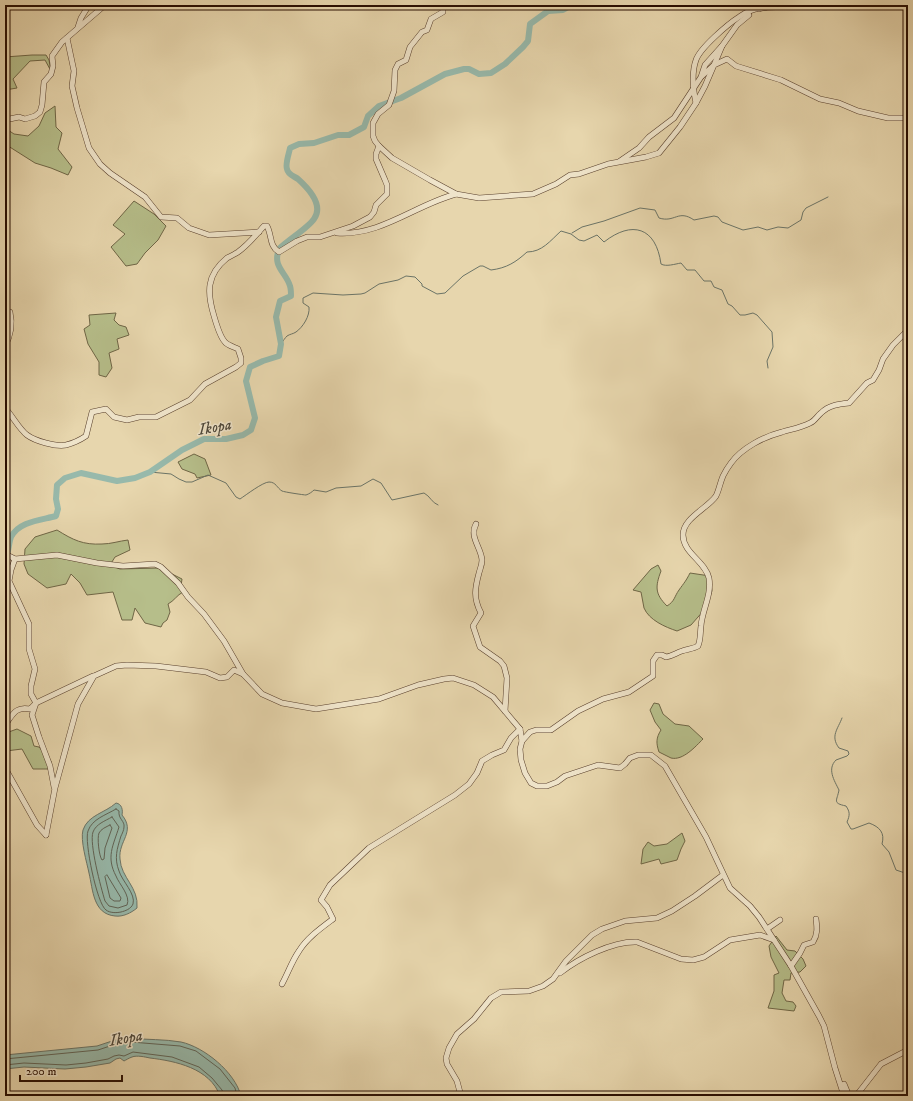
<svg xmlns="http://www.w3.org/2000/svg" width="913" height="1101" viewBox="0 0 913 1101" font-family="'IM FELL DW Pica',serif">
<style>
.green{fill:#b6be8a;stroke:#6f6646}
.water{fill:#97b9ab;stroke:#6b7467}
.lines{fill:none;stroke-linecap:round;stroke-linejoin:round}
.shore{stroke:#606356;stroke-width:1}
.stream{stroke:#6b7467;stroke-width:1}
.river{stroke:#97b9ab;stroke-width:6}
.minor-casing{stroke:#583f2c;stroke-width:6}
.minor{stroke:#efe4ca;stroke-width:5}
.labels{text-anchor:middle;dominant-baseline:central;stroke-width:3;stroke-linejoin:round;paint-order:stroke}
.water-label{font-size:16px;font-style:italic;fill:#4f493c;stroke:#efe4ca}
</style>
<rect width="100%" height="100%" fill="#e7d6ad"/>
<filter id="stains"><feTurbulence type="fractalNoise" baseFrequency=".005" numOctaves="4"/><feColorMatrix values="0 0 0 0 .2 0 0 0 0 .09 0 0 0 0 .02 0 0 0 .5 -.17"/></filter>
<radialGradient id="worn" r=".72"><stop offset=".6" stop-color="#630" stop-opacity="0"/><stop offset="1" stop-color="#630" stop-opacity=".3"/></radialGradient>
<g class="green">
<polygon points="32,55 46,55 49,60 51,71 45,60 30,61 13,79 17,88 5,90 5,57"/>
<polygon points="55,106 56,127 62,133 58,149 72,167 68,175 51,168 35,163 5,144 5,128 14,134 28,136 39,126 45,113"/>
<polygon points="134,201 154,214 166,226 158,240 145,253 137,264 126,266 111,247 125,234 113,225"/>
<polygon points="116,313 114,320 119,325 126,327 129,335 117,339 119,349 109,353 112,368 106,377 99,375 99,362 88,344 84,329 90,325 89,315"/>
<polygon points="194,454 205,459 211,475 197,478 195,474 182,469 178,462"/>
<path d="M 57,530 C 73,540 83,545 102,544 C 111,544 119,541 128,540 L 130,550 L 115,557 L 110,565 L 120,569 L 160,568 L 182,579 L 181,586 L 183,592 C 177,595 174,601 168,604 L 170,612 L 167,620 L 163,623 L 161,627 L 145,623 L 135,608 L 132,620 L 122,620 L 113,592 L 87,595 L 80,583 L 71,574 L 66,584 L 47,588 L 28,574 L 24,564 L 25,549 L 35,537 Z"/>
<path d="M 658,565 L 661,571 C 655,587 655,594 667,606 C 675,601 674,597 679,590 C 684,583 686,581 690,573 L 710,576 L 712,591 L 705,609 L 691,625 L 677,631 C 665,627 649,620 644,608 C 643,603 642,597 641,592 L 633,590 L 651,569 Z"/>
<path d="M 654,703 L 659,704 L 663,714 L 675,724 L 689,726 L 703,739 C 696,746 683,761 671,758 C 667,756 663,754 659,752 C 656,743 656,738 661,730 L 655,722 L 650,710 Z"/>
<polygon points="17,729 31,736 34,746 39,747 51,761 50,769 33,769 22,749 6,751 5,734 6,733"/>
<polygon points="682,833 685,841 681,849 677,860 661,864 659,859 641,864 643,849 648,842 654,846 667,844"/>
<polygon points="776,936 787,950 795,951 803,959 806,966 800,972 791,973 790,980 784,980 782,993 786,1001 793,1002 796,1006 794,1011 768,1008 774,991 774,975 779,973 771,957 769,946"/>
</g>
<g class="water">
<path d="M 116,803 C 122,804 123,810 122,815 C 136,832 118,841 120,859 C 121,878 139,887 137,908 C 131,913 123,917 115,916 C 93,914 93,890 89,873 C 87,863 80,840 83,830 C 88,815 105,813 116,803 Z"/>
<path d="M 131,1038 C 147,1040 164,1039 181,1042 C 204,1047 235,1072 241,1096 L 220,1096 C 210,1068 175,1061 150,1058 C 145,1057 137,1055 132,1057 C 129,1058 126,1060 124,1061 L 120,1058 L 116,1059 L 110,1063 L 86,1067 L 65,1069 L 24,1067 L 5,1069 L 5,1055 L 97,1046 L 115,1040 Z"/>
</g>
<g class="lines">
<g class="shore">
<path d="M 116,809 L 119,811 C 118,819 125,821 124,827 C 124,830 122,834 121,836 C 117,849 114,858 119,871 C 122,881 136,894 133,904 C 131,909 125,911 121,912 C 116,913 110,913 106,910 C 97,904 84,841 88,831 C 92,819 106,815 116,809 Z"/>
<path d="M 112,817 L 119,827 C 113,846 106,857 116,876 C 119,884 131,896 127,905 L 118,908 L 109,906 L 105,901 C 101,888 89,843 93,832 C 96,824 105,821 112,817 Z"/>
<path d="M 110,825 L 112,828 L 105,848 L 104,859 L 102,860 C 99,856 97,838 99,833 C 101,829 106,827 110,825 Z"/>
<polygon points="107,875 121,898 120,901 114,901 110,898 105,877"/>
<polyline points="5,1059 98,1050 116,1044 131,1042 180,1046 196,1051 220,1069 235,1088 237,1096"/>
<polyline points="5,1065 24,1063 66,1065 86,1063 108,1059 114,1056 119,1055 124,1056 133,1052 172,1057 199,1067 212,1078 222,1090 224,1096"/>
</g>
<g class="stream">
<path d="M 572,233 L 582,227 L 604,221 L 640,208 L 655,210 L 659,218 C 675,223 678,209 694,220 L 714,216 L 718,217 L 722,222 L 743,230 L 758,227 L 767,230 L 778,227 L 788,228 L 801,220 L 803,212 L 806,208 L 828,197"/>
<path d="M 281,344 C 283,341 285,338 287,336 C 290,334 293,334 296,332 C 303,327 310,316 309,307 L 303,303 L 303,298 L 313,293 L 343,295 L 361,294 L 365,293 L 379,284 L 398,280 L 406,276 L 415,277 L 422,284 L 422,286 L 437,294 L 445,293 L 463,276 L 480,266 L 483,266 L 491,270 C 507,268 516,262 527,252 C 542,252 550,241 561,231 L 571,234 L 579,240 L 584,241 L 597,235 L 604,242 C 632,220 656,227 661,264 C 666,267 675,264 681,263 L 687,270 L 695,270 L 704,281 L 711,281 L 714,287 L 722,290 L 728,304 L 732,306 L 740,315 L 745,315 L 753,313 L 757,315 L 772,332 L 773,347 L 767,361 L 768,368"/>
<path d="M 150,472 L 171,474 L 179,479 L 186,482 L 192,482 L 208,475 L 226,483 L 236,497 L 240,499 C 246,495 263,482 269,482 C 276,482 277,488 282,491 C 284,492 304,495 306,495 C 309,494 312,492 314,490 L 326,492 L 336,488 L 361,486 L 373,479 L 381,483 L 392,500 L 424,493 C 430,496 432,503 438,505"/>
<path d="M 842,718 C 838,729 830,736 839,748 L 848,751 L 849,754 L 847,756 L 836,760 C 827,769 834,780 839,790 C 837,801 832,803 846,806 C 850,812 850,815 847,822 L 851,829 L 853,829 L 869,823 C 880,827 885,833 882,844 L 889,852 L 896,870 L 908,874"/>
</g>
<path class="river" d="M 5,558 C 10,550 8,544 11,537 C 19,521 42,520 56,516 L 58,509 L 56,499 L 57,485 L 65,478 L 81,473 L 117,481 L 135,478 L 150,472 L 182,450 L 204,439 L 226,439 L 243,435 L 251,430 L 255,418 L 246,381 L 250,367 L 263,361 L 279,356 L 281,344 L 276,317 L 280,301 L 291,296 C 291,293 291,289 290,286 C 286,272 272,267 279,249 C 288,240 308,228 314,219 C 324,205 308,188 298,179 C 294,176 288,175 287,169 C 285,164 289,154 290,148 L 299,144 L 314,143 L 338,135 L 349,135 L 364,127 L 368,116 L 379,106 L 401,98 L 445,74 L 464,69 L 469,69 L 479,74 L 491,73 L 505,64 L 523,47 L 528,41 L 530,24 L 548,11 L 563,10 L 572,5"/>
<g class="minor-casing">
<g id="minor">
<polyline points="442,5 443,7 443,12 431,19 427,30 422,32 410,47 406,60 398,64 395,70 394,91 389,105 378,114 373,123 373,136 375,141 379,146 392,158 430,180 456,194 479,198 533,194 556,184 570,175 579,174 608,164 646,157 659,153 680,127 696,103 705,86 714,65 727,59 736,66 781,80 820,99 839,103 858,111 888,118 908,118"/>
<path d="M 759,9 C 770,5 782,9 793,5"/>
<polyline points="78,27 81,18 89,5"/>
<polyline points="67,38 74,71 72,86 77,108 89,148 100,164 110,173 145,197 161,217 177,218 189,228 209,235 259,232"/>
<polyline points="702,76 714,65 722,46 737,25 749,15"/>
<path d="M 696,103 C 693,89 691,74 696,60 C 700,48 728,24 739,17 C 746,12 753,9 761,8"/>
<polyline points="5,120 19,117 25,119 35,116 40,112 42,105 44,82 51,74 53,66 52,56 62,42 105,5"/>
<polyline points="620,161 639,148 649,137 674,118 701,77 705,65 722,46"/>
<path d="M 337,233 C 381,236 415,205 456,194"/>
<path d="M 5,311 L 10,312 C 13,325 11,335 5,346"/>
<path d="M 5,408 C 12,415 19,429 27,435 C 35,441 56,447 66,445 C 74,443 80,440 86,436 L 92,412 L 106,409 L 114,417 L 127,420 L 139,417 L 156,417 L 190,400 L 205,384 L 236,367 L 241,363 L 241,358 L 238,349 C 234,347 227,345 225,342 C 220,337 216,323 214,316 C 207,293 206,275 227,258 C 231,256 235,254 238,252 C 248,245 256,235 264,226 L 267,226 C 272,235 269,246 279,252 L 297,241 L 307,237 L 320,237 L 353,226 L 370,217 L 374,212 L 376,205 L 387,194 L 387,185 L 385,180 L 376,159 L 376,154 L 379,146"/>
<path d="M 476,524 C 469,537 481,547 482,560 C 482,565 480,569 479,573 C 475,588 473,598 481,613 L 473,626 L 480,647 L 500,661 L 504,666 L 507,678 L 505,711"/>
<polyline points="5,554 15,559 57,555 97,563 123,566 155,564 161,567 178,583 188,597 204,614 224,641 243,674 262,694 282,703 316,709 379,699 418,685 444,679 453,678 474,685 493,697 520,729 522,741 520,749 521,760 525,773 531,783 537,786 547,786 557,782 565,776 598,765 620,768 625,764 630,758 638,755 651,755 665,766 706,837 730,888 750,906 759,917 791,966 819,1016 824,1026 835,1068 844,1096"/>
<polyline points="15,559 11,570 9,581 29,624 29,649 35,669 31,686 31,694 36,703 32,715 39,737 50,766 54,787"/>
<path d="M 5,725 C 13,714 16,706 30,709 L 36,703 L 93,676"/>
<path d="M 522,741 L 530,732 L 536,730 L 551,730 L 578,711 L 603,699 L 629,692 L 653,676 L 653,661 L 657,655 L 662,655 L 666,657 C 672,656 676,653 682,651 C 687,649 693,649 698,646 C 701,639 700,633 701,626 C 702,610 712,595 709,578 C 705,561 683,553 683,535 C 683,518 708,508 716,496 C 719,490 720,483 723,476 C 725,472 728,467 731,463 C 742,448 763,437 782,432 C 792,429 800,428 810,423 C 815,421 817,416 821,413 C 829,405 839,404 849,403 L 867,383 L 873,380 L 879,370 L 883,359 L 893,345 L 908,330"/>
<polyline points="5,768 37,825 46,835"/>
<polyline points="46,835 55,788 78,704 94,676 116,666 127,665 156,666 206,672 220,678 227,677 234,670 243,674"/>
<polyline points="767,929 780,920"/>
<path d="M 791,966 L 800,953 L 804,945 L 813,942 C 818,934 817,927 816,919"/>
<path d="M 560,973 C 579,958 613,941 637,942 L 681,959 L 693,960 L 704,957 L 730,940 L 760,935 L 774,940"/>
<path d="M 282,984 C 288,973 292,961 299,951 C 307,938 321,928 333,919 L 327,907 L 321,900 L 330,885 L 369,848 L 455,795 L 469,784 L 477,773 L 482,761 L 492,755 L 504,750 L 511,738 L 520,729"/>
<polyline points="844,1084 849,1096"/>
<polyline points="461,1096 457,1081 447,1064 446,1058 449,1048 457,1034 474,1019 491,998 501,992 529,991 543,986 553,979 566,961 592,935 602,929 625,921 657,918 672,911 695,896 723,875"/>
<polyline points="856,1096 881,1064 906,1051 908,1048"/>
</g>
</g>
<use href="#minor" class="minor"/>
</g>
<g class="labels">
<g class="water-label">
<text transform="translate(215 427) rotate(-10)">Ikopa</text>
<text transform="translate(126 1038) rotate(-10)">Ikopa</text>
</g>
</g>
<rect width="913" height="1101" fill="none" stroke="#e7d6ad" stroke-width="20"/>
<rect x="6" y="6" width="901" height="1089" fill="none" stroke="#280d01" stroke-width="2"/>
<rect x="10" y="10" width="893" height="1081" fill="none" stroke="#280d01"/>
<path d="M20 1075v6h102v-6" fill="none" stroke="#280d01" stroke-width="2"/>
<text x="26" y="1075" font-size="12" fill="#280d01" stroke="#efe4ca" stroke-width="3" paint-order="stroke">200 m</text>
<rect width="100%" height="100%" filter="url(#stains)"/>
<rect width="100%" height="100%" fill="url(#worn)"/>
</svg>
